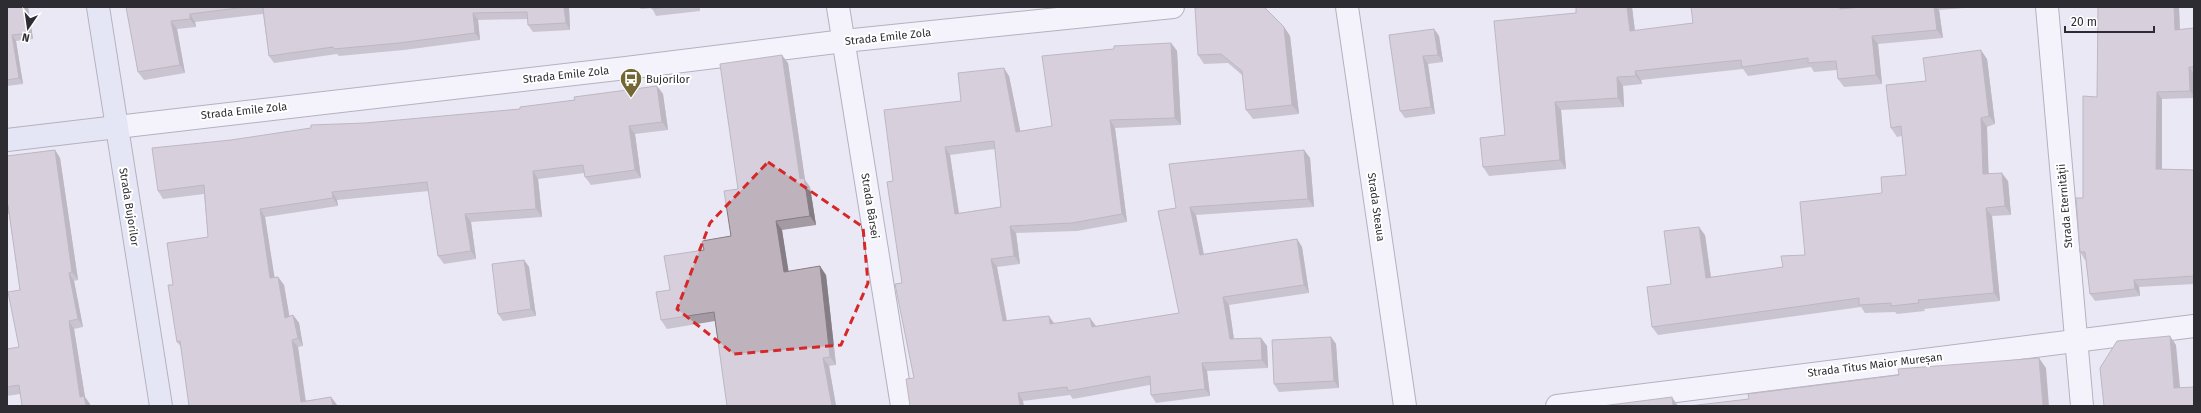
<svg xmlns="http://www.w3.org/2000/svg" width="2201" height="413" viewBox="0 0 2201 413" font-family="'Fira Sans',sans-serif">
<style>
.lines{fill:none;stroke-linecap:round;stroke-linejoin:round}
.street-casing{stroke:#73717d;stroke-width:24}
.secondary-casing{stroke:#73717d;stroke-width:24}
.street{stroke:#fff;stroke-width:22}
.secondary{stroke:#dbe4f7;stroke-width:22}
.wall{fill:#a39aa3;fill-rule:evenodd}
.shaded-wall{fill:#857d84}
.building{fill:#beb3bd;stroke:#857d84;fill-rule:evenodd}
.marked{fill:none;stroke:#d62828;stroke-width:3;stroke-dasharray:8 5;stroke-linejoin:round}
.labels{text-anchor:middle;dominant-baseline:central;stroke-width:4;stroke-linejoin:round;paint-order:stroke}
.street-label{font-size:11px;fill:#2d2c32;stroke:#fff}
.poi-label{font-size:11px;fill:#2d2c32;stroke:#fff;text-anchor:start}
</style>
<rect width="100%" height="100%" fill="#ebe8f6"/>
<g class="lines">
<g class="street-casing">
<g id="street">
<polyline points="838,7 902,406"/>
<polyline points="1347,7 1405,406"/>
<polyline points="2047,7 2082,406"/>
<polyline points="117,127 626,68 844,41 1173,7"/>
<polyline points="1557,406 2194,326"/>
</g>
</g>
<g class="secondary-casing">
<g id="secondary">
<polyline points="98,7 161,406"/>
<polyline points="7,140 117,127"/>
</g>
</g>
<use href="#street" class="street"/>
<use href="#secondary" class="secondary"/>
</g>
<g class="wall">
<polygon points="7,7 28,7 33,39 16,41 23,84 7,86"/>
<polygon points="126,7 569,7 570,30 533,32 528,25 528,19 478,20 480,40 404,50 339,56 337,54 274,63 269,56 263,14 195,22 196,27 177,29 185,73 144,80 138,72"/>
<polygon points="639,7 699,7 700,11 656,16 652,8 641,9"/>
<polygon points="1576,7 1632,7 1635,31 1693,23 1862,7 1978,7 1939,10 1943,38 1878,44 1882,84 1844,87 1838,79 1837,70 1814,72 1811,67 1748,76 1743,69 1641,80 1642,84 1623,86 1624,107 1561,110 1566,169 1489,176 1483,167 1505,135 1576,13"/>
<polygon points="2099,7 2179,7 2180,30 2194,28 2194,98 2162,99 2162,169 2194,170 2194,284 2139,287 2140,296 2095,301 2090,294 2086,260 2085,260 2080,252 2083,198 2097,97"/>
<polygon points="1284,27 1290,36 1299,114 1253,119 1246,110 1242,75 1228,63 1204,64 1198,55"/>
<polygon points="1434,29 1439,36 1443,62 1428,64 1435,114 1405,118 1400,111"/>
<path d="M 1171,43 L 1177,51 L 1181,125 L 1115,128 L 1127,222 L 1077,231 L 1016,233 L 1020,264 L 997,267 L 1007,320 L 1096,326 L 1179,313 L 1176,208 L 1304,150 L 1310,158 L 1314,207 L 1196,215 L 1204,254 L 1297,239 L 1302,247 L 1309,293 L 1229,305 L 1234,339 L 1261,338 L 1267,346 L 1268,368 L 1207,371 L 1210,396 L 1156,403 L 1151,395 L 1150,385 L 1073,399 L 1070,395 L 1023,401 L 914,378 L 902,283 L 893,181 L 961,101 L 1009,76 L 1020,131 L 1052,126 ZM 995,149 L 1001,207 L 959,213 L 950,155 Z"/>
<polygon points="1987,59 1995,124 1987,127 1988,173 2008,181 2011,215 1992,216 2000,301 1924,309 1925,311 1897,314 1895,312 1865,313 1861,307 1658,335 1652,327 1671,284 1705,235 1711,277 1783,267 1805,255 1882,193 1906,175 1902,136 1897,137 1891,128 1926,81"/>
<polygon points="788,63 805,180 810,187 816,225 782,230 788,271 826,275 836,365 829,366 836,406 726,406 727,406 715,321 667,329 661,320 670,290 704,250 731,236 738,189"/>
<polygon points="657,86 663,94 668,130 635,134 641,178 591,185 585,177 585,173 538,179 542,217 471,222 476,259 444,264 438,256 429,191 337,200 338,206 265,217 274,278 278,277 284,285 289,316 293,315 299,323 303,346 298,347 306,401 331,397 337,405 337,406 189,406 181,347 177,342 173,285 208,237 204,194 163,199 158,191 231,140 365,123 520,109"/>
<polygon points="55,150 60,158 78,280 74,281 83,327 74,329 85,397 90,404 20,394 7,396 7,349 19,347 20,290 9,214 7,214 7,156"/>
<polygon points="524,260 529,267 536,316 503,321 498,314"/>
<polygon points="1331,337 1336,344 1339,388 1279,392 1274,384"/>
</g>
<g class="shaded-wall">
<polygon points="25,7 28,7 33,39 29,33"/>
<polygon points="564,7 569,7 570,30 566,23"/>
<polygon points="697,7 699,7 700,11"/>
<polygon points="1627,7 1632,7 1636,40 1630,31"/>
<polygon points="1840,7 1845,7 1846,18 1840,9"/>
<polygon points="1934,7 1937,7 1939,10 1943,38 1937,30"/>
<polygon points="2174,7 2179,7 2180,37 2175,30"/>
<polygon points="473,13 478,20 480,40 475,33"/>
<polygon points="190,14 195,22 196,27 190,19"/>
<polygon points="171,21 177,29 185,73 180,65"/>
<polygon points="1284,27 1290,36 1299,114 1292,105"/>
<polygon points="1434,29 1439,36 1443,62 1438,55"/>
<polygon points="12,35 16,41 23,84 19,78"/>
<polygon points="1872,36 1878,44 1882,84 1876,75"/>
<polygon points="1171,43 1177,51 1181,125 1175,118"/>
<polygon points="1981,50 1987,59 1995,124 1989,116"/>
<polygon points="782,55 788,63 805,180 810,187 816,225 810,216 800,179"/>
<polygon points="1423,56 1428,64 1435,114 1431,107"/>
<polygon points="2189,67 2194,74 2194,97 2190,91"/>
<polygon points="1004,68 1009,76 1022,139 1016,132"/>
<polygon points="1635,71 1641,80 1642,84 1636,76"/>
<polygon points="1617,77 1623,86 1624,107 1618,98"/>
<polygon points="657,86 663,94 668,130 662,122"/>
<polygon points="2157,92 2162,99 2162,177 2156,169"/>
<polygon points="1555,102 1561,110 1566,169 1560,160"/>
<polygon points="1981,118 1987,127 1989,182 1983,174"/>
<polygon points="1110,120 1115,128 1127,222 1122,214"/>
<polygon points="629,126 635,134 641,178 635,170"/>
<polygon points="945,147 950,155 960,222 955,214"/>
<polygon points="55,150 60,158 78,280 72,272"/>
<polygon points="1304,150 1310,158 1314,207 1308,199"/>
<polygon points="533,171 538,179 542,217 536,209"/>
<polygon points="2002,173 2008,181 2011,215 2005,206"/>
<polygon points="332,192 337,200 338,206 333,198"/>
<polygon points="1190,207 1196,215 1205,262 1200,255"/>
<polygon points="1986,208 1992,216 2000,301 1994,293"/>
<polygon points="260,209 265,217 276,286 270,278"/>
<polygon points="465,214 471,222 476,259 471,251"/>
<polygon points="776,221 782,230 790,280 784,272"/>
<polygon points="1010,226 1016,233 1020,264 1014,256"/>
<polygon points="1699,227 1705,235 1712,286 1706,278"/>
<polygon points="1297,239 1302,247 1309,293 1304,285"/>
<polygon points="991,259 997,267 1008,329 1003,321"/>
<polygon points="524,260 529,267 536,316 531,309"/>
<polygon points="820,266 826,275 836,365 830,357"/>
<polygon points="69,273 74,281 83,327 78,319"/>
<polygon points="278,277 284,285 291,325 285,318"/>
<polygon points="2134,280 2139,287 2140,296 2135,289"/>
<polygon points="1223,297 1229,305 1235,347 1230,339"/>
<polygon points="293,315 299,323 303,346 298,338"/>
<polygon points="1049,316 1054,323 1050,324"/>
<polygon points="1090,318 1096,326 1092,327"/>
<polygon points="69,321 74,329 85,397 90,404 90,406 86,406 80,397"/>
<polygon points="2170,336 2176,345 2181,397 2174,388"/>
<polygon points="1331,337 1336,344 1339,388 1334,381"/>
<polygon points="1261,338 1267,346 1268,368 1262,360"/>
<polygon points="292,340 298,347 306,406 301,402"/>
<polygon points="823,358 829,366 836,406 832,406"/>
<polygon points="2039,358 2046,368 2049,406 2043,406"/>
<polygon points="1202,363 1207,371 1210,396 1205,389"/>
<polygon points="1018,393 1023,401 1024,406 1020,406"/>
<polygon points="331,397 337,405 337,406 333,406"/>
<polygon points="1672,397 1678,406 1673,406"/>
</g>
<g class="building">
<polygon points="7,7 25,7 29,33 12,35 19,78 7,80"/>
<polygon points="126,7 246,7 190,14 190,19 171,21 180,65 138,72"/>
<polygon points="266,7 564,7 566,23 528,25 527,12 473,13 475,33 399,43 334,49 333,47 269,56 263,8"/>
<polygon points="651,7 668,7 652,9"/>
<polygon points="1207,7 1264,7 1284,27 1292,105 1246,110 1242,71 1221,54 1198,55 1195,8"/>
<polygon points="1576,7 1627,7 1630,31 1693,23 1691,7 1840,7 1840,9 1862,7 1934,7 1937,30 1872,36 1876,75 1838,79 1836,61 1808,63 1808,58 1742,67 1741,60 1635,71 1636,76 1617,77 1618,98 1555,102 1560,160 1483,167 1480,138 1505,135 1494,21 1576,13"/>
<polygon points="2098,7 2174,7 2175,30 2194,28 2194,67 2189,67 2190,91 2157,92 2156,169 2194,170 2194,276 2134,280 2135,289 2090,294 2085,252 2080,252 2076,198 2083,198 2083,96 2097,97"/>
<polygon points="1434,29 1438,55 1423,56 1431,107 1400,111 1389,35"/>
<path d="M 1171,43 L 1175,118 L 1110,120 L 1122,214 L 1072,223 L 1010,226 L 1014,256 L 991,259 L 1003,321 L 1049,316 L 1050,324 L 1090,318 L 1092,327 L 1179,313 L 1158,211 L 1176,208 L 1169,164 L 1304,150 L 1308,199 L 1190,207 L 1200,255 L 1297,239 L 1304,285 L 1223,297 L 1230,339 L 1261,338 L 1262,360 L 1202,363 L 1205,389 L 1151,395 L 1150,376 L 1068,391 L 1067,387 L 1018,393 L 1020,406 L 910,406 L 906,379 L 914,378 L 895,284 L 902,283 L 887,182 L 893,181 L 884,110 L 961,101 L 958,73 L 1004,68 L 1016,132 L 1052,126 L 1042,56 L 1114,49 L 1114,46 ZM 994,141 L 1001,207 L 955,214 L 945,147 Z"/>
<polygon points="1981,50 1989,116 1981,118 1983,174 2002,173 2005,206 1986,208 1994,293 1918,300 1919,303 1891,306 1891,303 1859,305 1859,298 1652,327 1647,287 1671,284 1664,231 1699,227 1706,278 1783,267 1781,256 1805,255 1800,202 1882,193 1881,177 1906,175 1901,126 1891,128 1886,85 1926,81 1923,58"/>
<polygon points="782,55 800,179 804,178 810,216 776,221 784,272 820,266 830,357 823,358 832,406 726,406 727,406 714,312 661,320 656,292 670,290 664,256 704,250 702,241 731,236 724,191 738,189 720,64"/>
<polygon points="657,86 662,122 629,126 635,170 585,177 583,165 533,171 536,209 465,214 471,251 438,256 427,182 332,192 333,198 260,209 270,278 278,277 285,318 293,315 298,338 292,340 301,402 331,397 333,406 189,406 180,341 177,342 168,285 173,285 167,243 208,237 204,185 158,191 152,148 231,140 311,128 311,125 365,123 520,109 520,107 575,100 574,97"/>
<polygon points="55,150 72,272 69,273 78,319 69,321 80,397 84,396 86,406 22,406 19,385 7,387 7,349 19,347 8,292 20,290 8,205 7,205 7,156"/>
<polygon points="524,260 531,309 498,314 492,264"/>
<polygon points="2170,336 2174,388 2194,387 2194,406 2104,406 2100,368 2117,341"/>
<polygon points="1331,337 1334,381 1274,384 1272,340"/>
<polygon points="2039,358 2043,406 1689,406 1749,399 1748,394 1899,375 1898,369"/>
<polygon points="1672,397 1673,406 1602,406"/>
</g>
<path d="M0 0H2201V413H0ZM 768,162 L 863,227 L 868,283 L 841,345 L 734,354 L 677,309 L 710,223 Z" fill="#ebe8f6" fill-opacity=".55" fill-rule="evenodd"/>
<path class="marked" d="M 768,162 L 863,227 L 868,283 L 841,345 L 734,354 L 677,309 L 710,223 Z"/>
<defs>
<g id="bus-pin" transform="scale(1.15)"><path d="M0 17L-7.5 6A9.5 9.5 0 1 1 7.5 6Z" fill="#736734" stroke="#fff"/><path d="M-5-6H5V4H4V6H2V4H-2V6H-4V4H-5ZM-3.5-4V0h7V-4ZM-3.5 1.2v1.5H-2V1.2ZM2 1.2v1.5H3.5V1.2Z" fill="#fff"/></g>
</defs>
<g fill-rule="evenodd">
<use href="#bus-pin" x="631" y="79"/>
</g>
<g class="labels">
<g class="street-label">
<text transform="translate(888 37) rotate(-6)">Strada Emile Zola</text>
<text transform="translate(566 75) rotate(-6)">Strada Emile Zola</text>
<text transform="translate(244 111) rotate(-6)">Strada Emile Zola</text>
<text transform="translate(870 206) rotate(81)">Strada Bârsei</text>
<text transform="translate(2065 206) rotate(-95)">Strada Eternității</text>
<text transform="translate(129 207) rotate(81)">Strada Bujorilor</text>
<text transform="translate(1376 207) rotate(82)">Strada Steaua</text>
<text transform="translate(1875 365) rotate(-7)">Strada Titus Maior Mureșan</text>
</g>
<g class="poi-label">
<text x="646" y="79">Bujorilor</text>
</g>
</g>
<rect width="2201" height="413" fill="none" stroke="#2d2c32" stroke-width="16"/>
<g transform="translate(28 28) rotate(193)" stroke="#ffffff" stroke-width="3" paint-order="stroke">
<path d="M0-3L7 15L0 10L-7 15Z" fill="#2d2c32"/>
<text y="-6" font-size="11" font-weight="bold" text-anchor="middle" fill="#2d2c32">N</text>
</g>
<path d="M2065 26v6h89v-6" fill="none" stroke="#2d2c32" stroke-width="2"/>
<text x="2071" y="26" font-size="12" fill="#2d2c32" stroke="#ffffff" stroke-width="3" paint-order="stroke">20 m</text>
</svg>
